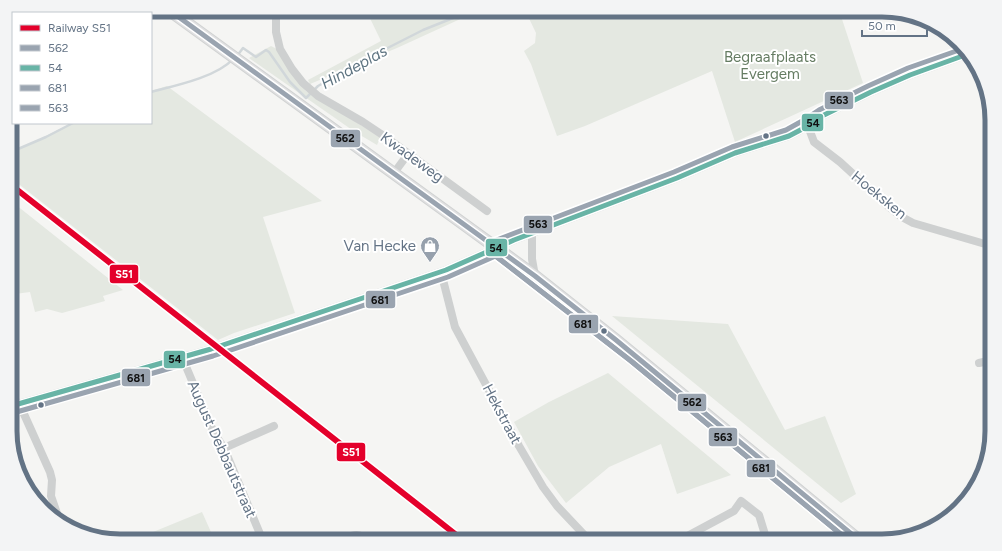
<svg xmlns="http://www.w3.org/2000/svg" width="1002" height="551" viewBox="0 0 1002 551" font-family="Figtree,sans-serif">
<style>
.green{fill:#e4e8e1}
.lines{fill:none;stroke-linecap:round;stroke-linejoin:round}
.stream{stroke:#d1d7da;stroke-width:2.5}
.major-casing{stroke:#d0d2d2;stroke-width:13}
.minor{stroke:#ced0d0;stroke-width:8}
.major{stroke:#e1e1e2;stroke-width:11}
.bus-1-casing{stroke:#fff;stroke-width:8}
.bus-2-casing{stroke:#fff;stroke-width:8}
.bus-3-casing{stroke:#fff;stroke-width:8}
.bus-4-casing{stroke:#fff;stroke-width:8}
.bus-1{stroke:#9aa4b0;stroke-width:5}
.bus-2{stroke:#68b4a6;stroke-width:5}
.bus-3{stroke:#9aa4b0;stroke-width:5}
.bus-4{stroke:#9aa4b0;stroke-width:5}
.rail-1-casing{stroke:#fff;stroke-width:9}
.rail-1{stroke:#e4002b;stroke-width:6}
.bus-dot{fill:#637385;stroke:#fff;stroke-width:1.5}
.labels{text-anchor:middle;dominant-baseline:central;stroke-width:4;stroke-linejoin:round;paint-order:stroke}
.park-label{font-size:15px;fill:#657c62;stroke:#fff}
.street-label{font-size:15px;fill:#637385;stroke:#fff}
.poi-label{font-size:15px;fill:#637385;stroke:#fff;text-anchor:end}
.water-label{font-size:16px;font-style:italic;fill:#5f7582;stroke:#fff}
.rim{fill:none;stroke:#637385;stroke-width:5}
.line-badge{stroke:#fff;stroke-width:1.5}
.badge-label{font-size:11px;text-anchor:middle;font-weight:bold;fill:#fff}
.pale-badge-label{font-size:11px;text-anchor:middle;font-weight:bold;fill:#111}
</style>
<rect width="100%" height="100%" fill="#f5f5f3"/>
<g class="green">
<polygon points="366,10 480,10 397,48 310,84 308,80 381,41"/>
<polygon points="525,10 839,10 863,83 735,142 712,71 585,126 557,136 531,64 524,51 535,43 536,33"/>
<polygon points="271,46 279,50 300,84 306,91 356,122 380,138 377,145 355,132 249,58"/>
<polygon points="167,86 322,201 263,217 295,313 234,333 218,340 11,178 11,153 72,123 151,123 151,91"/>
<polygon points="11,201 123,290 103,296 105,301 62,313 47,309 35,312 30,292 15,294 17,302 11,303"/>
<polygon points="612,316 728,324 785,430 825,416 856,494 841,503"/>
<polygon points="608,373 731,475 677,494 661,444 609,467 566,503 538,466 514,422 549,402"/>
<polygon points="202,512 215,541 131,541"/>
</g>
<g class="lines">
<g class="stream">
<polyline points="237,56 243,48 256,57 266,50 269,52 290,82 306,98 318,86 358,63 423,30 473,10"/>
<path d="M 151,92 C 174,86 217,77 233,59"/>
<polyline points="11,152 46,137 73,123"/>
</g>
<g class="major-casing">
<polyline id="major" points="169,10 535,276 616,340 860,541"/>
</g>
<g class="minor">
<polyline points="273,10 276,18 276,32 280,49 292,69 303,83 318,96 363,122 387,138 487,211"/>
<polyline points="808,126 814,142 840,162 889,207 900,216 913,223 992,246"/>
<polyline points="394,173 408,154"/>
<polyline points="532,233 532,259 535,276"/>
<polyline points="441,272 455,327 519,446 543,487 557,506 590,541"/>
<polyline points="182,357 214,433 224,448 263,541"/>
<polyline points="979,363 992,360"/>
<polyline points="19,403 50,472 52,480 51,496 60,522"/>
<polyline points="11,406 211,349 446,270 514,240 677,178 735,153 789,136 808,126 822,116 871,92 910,75 968,54"/>
<polyline points="224,448 274,426"/>
<path d="M 339,541 C 353,535 357,531 370,541"/>
<polyline points="678,541 734,511 741,501 759,515 767,541"/>
</g>
<use href="#major" class="major"/>
<g class="bus-1-casing">
<polyline id="bus-1" points="169,10 535,276 616,340 860,541"/>
</g>
<g class="bus-2-casing">
<polyline id="bus-2" points="11,406 211,349 446,270 514,240 677,178 735,153 789,136 808,126 822,116 871,92 910,75 968,54"/>
</g>
<g class="bus-3-casing">
<g id="bus-3">
<polyline points="493,254 631,361 849,541"/>
<polyline points="13,413 213,356 448,277 500,254"/>
</g>
</g>
<g class="bus-4-casing">
<polyline id="bus-4" points="849,541 631,361 493,254 490,250 490,246 494,241 674,172 732,147 786,130 804,120 819,110 868,86 908,68 962,49"/>
</g>
<use href="#bus-1" class="bus-1"/>
<use href="#bus-2" class="bus-2"/>
<use href="#bus-3" class="bus-3"/>
<use href="#bus-4" class="bus-4"/>
<g class="rail-1-casing">
<polyline id="rail-1" points="11,185 464,541"/>
</g>
<use href="#rail-1" class="rail-1"/>
</g>
<defs>
<g id="shop-pin" transform="scale(1)"><path d="M0 17L-7.5 6A9.5 9.5 0 1 1 7.5 6Z" fill="#96a0ac" stroke="#fff"/><path d="M-5-2.5h2.3a2.7 3.5 0 0 1 5.4 0H5L5.5 6h-11ZM-1.5-2.5h3a1.5 2.3 0 0 0-3 0Z" fill="#fff"/></g>
</defs>
<g fill-rule="evenodd">
<use href="#shop-pin" x="430" y="246"/>
</g>
<g class="bus-dot">
<circle cx="766" cy="136" r="3.5"/>
<circle cx="604" cy="331" r="3.5"/>
<circle cx="41" cy="405" r="3.5"/>
</g>
<g class="labels">
<g class="park-label">
<text x="770" y="57">Begraafplaats<tspan x="770" dy="17">Evergem</tspan></text>
</g>
<g class="street-label">
<text transform="translate(412 157) rotate(36)">Kwadeweg</text>
<text transform="translate(879 195) rotate(39)">Hoeksken</text>
<text transform="translate(502 414) rotate(62)">Hekstraat</text>
<text transform="translate(222 449) rotate(66)">August Debbautstraat</text>
</g>
<g class="poi-label">
<text x="416" y="246">Van Hecke</text>
</g>
<g class="water-label">
<text transform="translate(354 67) rotate(-29)">Hindeplas</text>
</g>
</g>
<path d="M0 0H1002V551H0ZM120 17H882A103 103 0 0 1 985 120V431A103 103 0 0 1 882 534H120A103 103 0 0 1 17 431V120A103 103 0 0 1 120 17Z" fill="#f3f4f5" fill-rule="evenodd"/>
<path class="rim" d="M120 17H882A103 103 0 0 1 985 120V431A103 103 0 0 1 882 534H120A103 103 0 0 1 17 431V120A103 103 0 0 1 120 17Z"/>
<g class="line-badge">
<rect x="824" y="91" width="30" height="19" rx="4" fill="#9aa4b0"/>
<rect x="801" y="113" width="23" height="19" rx="4" fill="#68b4a6"/>
<rect x="330" y="129" width="31" height="19" rx="4" fill="#9aa4b0"/>
<rect x="523" y="215" width="30" height="19" rx="4" fill="#9aa4b0"/>
<rect x="485" y="238" width="23" height="19" rx="4" fill="#68b4a6"/>
<rect x="109" y="264" width="30" height="20" rx="4" fill="#e4002b"/>
<rect x="365" y="290" width="31" height="19" rx="4" fill="#9aa4b0"/>
<rect x="568" y="314" width="31" height="20" rx="4" fill="#9aa4b0"/>
<rect x="163" y="350" width="23" height="19" rx="4" fill="#68b4a6"/>
<rect x="121" y="368" width="30" height="19" rx="4" fill="#9aa4b0"/>
<rect x="677" y="393" width="30" height="19" rx="4" fill="#9aa4b0"/>
<rect x="708" y="427" width="30" height="20" rx="4" fill="#9aa4b0"/>
<rect x="336" y="442" width="30" height="20" rx="4" fill="#e4002b"/>
<rect x="746" y="459" width="30" height="19" rx="4" fill="#9aa4b0"/>
</g>
<g class="badge-label">
<text x="124" y="278">S51</text>
<text x="351" y="456">S51</text>
</g>
<g class="pale-badge-label">
<text x="839" y="104">563</text>
<text x="813" y="127">54</text>
<text x="345" y="142">562</text>
<text x="538" y="228">563</text>
<text x="496" y="252">54</text>
<text x="380" y="304">681</text>
<text x="583" y="328">681</text>
<text x="175" y="363">54</text>
<text x="136" y="382">681</text>
<text x="692" y="406">562</text>
<text x="723" y="441">563</text>
<text x="761" y="472">681</text>
</g>
<rect x="12" y="12" width="140" height="112" fill="#ffffff" stroke="#c1c7ce"/>
<rect x="20" y="25" width="20" height="6" fill="#e4002b" stroke="#c1c7ce"/>
<text x="48" y="32" font-size="12" fill="#637385">Railway S51</text>
<rect x="20" y="45" width="20" height="6" fill="#9aa4b0" stroke="#c1c7ce"/>
<text x="48" y="52" font-size="12" fill="#637385">562</text>
<rect x="20" y="65" width="20" height="6" fill="#68b4a6" stroke="#c1c7ce"/>
<text x="48" y="72" font-size="12" fill="#637385">54</text>
<rect x="20" y="85" width="20" height="6" fill="#9aa4b0" stroke="#c1c7ce"/>
<text x="48" y="92" font-size="12" fill="#637385">681</text>
<rect x="20" y="105" width="20" height="6" fill="#9aa4b0" stroke="#c1c7ce"/>
<text x="48" y="112" font-size="12" fill="#637385">563</text>
<path d="M862 30v6h65v-6" fill="none" stroke="#637385" stroke-width="2"/>
<text x="868" y="30" font-size="12" fill="#637385" stroke="#ffffff" stroke-width="3" paint-order="stroke">50 m</text>
</svg>
